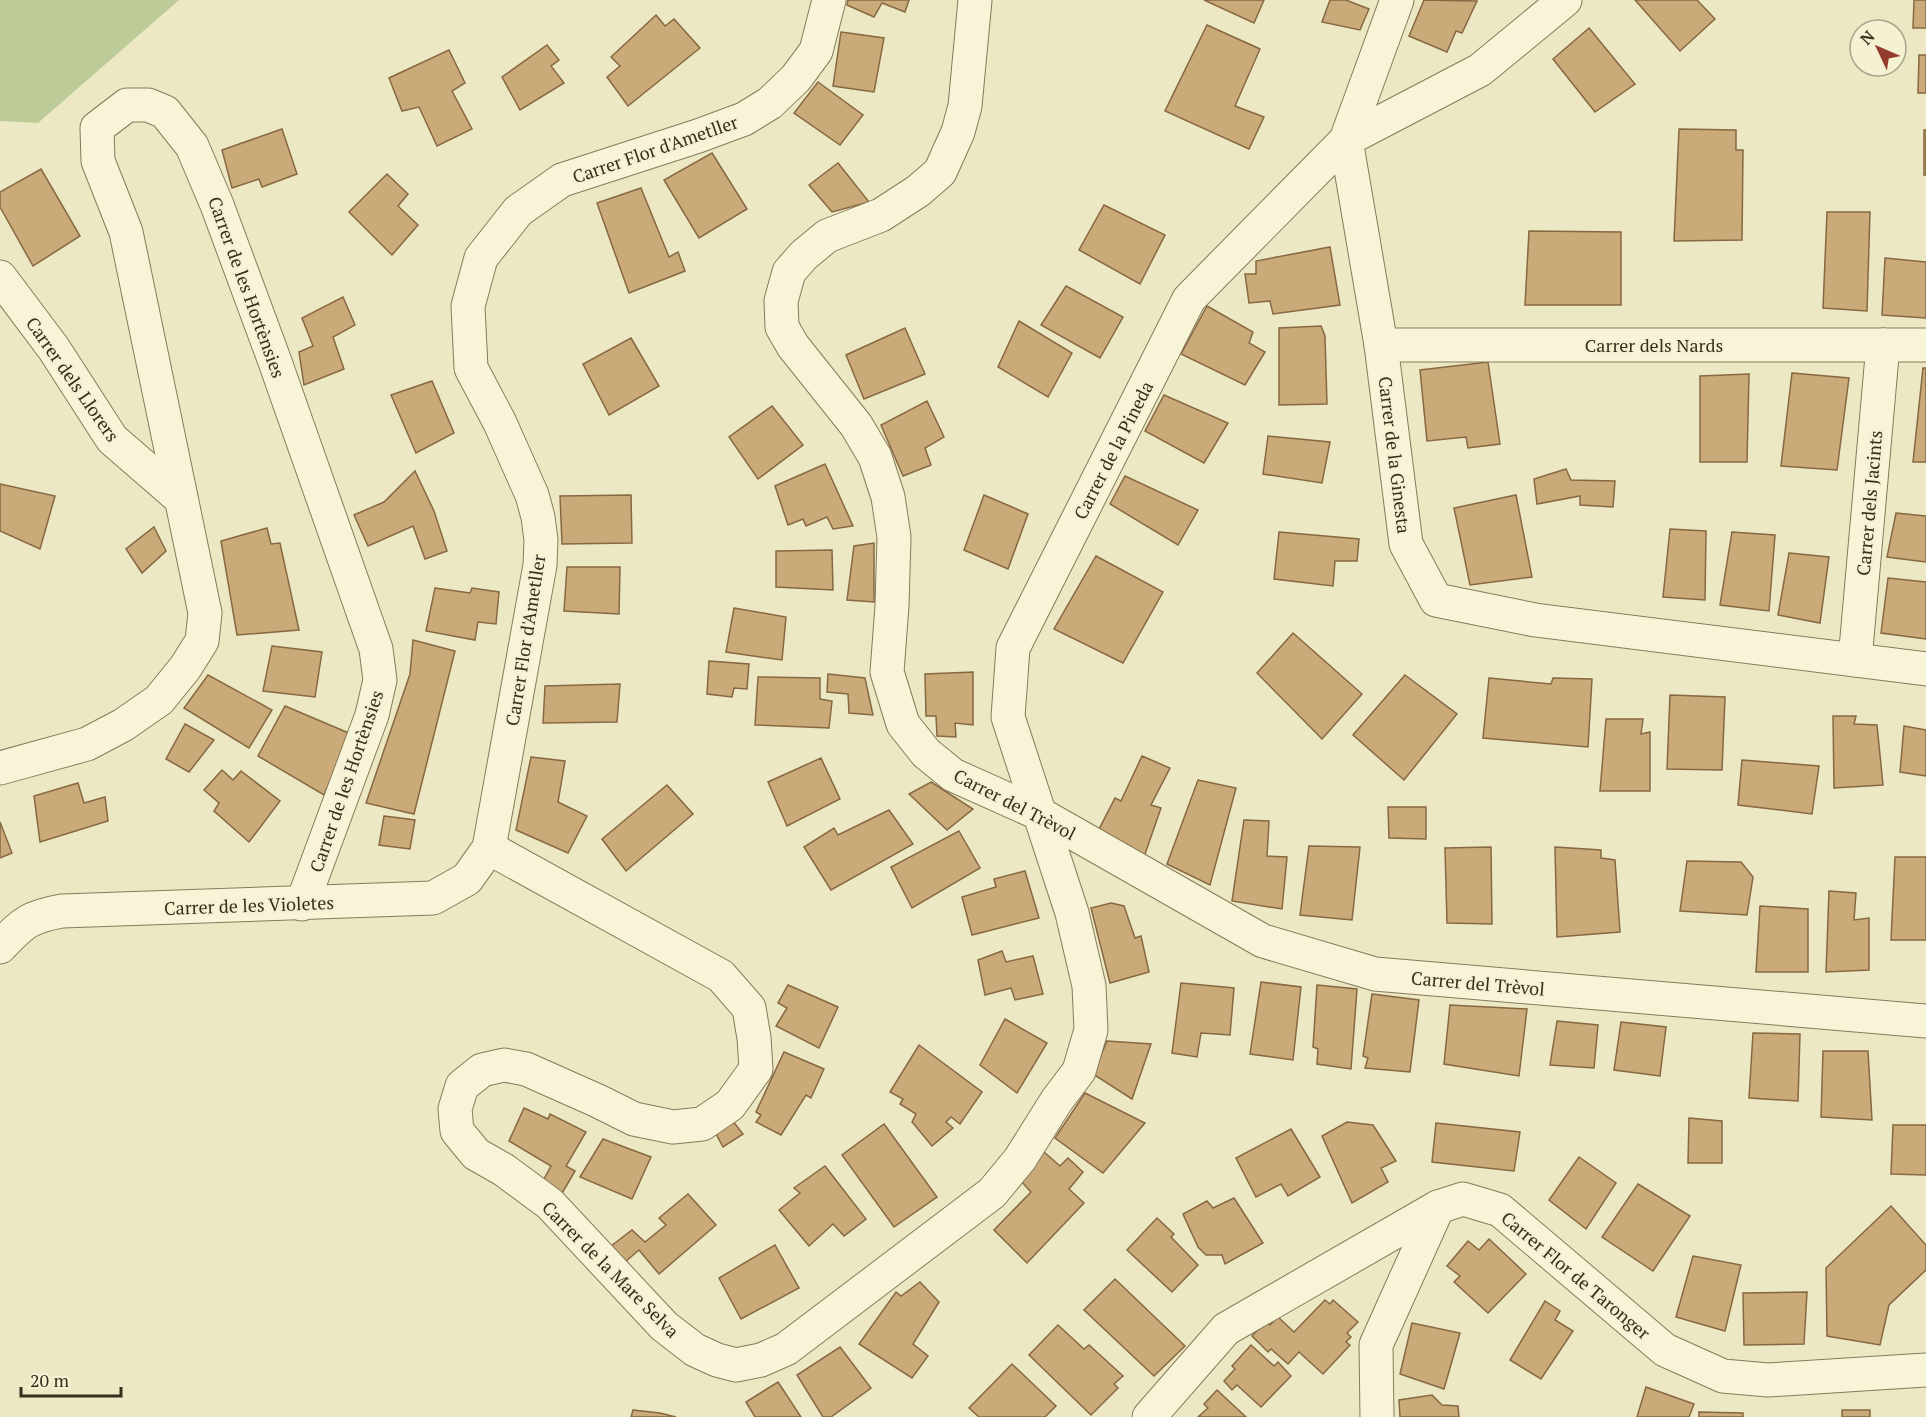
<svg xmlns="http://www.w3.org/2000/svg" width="1926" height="1417" viewBox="0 0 1926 1417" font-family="'PT Serif',serif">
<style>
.green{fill:#bccb98}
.building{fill:#cbaa7a;stroke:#866841;stroke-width:1.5}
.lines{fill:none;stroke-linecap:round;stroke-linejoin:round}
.minor-casing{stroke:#877a5b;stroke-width:35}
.minor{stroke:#f8f4d7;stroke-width:33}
.labels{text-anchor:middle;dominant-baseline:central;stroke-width:4.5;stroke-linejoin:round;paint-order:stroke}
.street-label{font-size:18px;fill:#372f1e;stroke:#f5f1d3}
</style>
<rect width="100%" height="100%" fill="#ede8c4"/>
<polygon class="green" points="0,0 179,0 38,123 0,121"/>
<g class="building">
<polygon points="848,0 909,0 905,12 882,3 874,17 847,5"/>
<polygon points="1204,0 1264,0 1254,23"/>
<polygon points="1330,0 1346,0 1369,9 1360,30 1322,22"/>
<polygon points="1424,0 1477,1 1462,33 1456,31 1447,52 1409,36"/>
<polygon points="1635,0 1697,0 1715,19 1680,51"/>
<polygon points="1914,0 1926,0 1926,28 1913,28"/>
<polygon points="656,15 665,26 674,19 700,48 628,106 607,77 620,66 611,57"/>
<polygon points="1207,25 1260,49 1235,106 1264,117 1249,149 1165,111"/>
<polygon points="1589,28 1635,84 1595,112 1553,59"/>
<polygon points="841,32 884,38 874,92 833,86"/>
<polygon points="547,45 559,60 551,66 564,83 520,110 502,77"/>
<polygon points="449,50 465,83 452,91 472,129 437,146 419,107 402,111 389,78"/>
<polygon points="1919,55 1926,55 1926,93 1918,93"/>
<polygon points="818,82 863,115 840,145 794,113"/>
<polygon points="282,129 297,174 262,187 259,179 232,188 222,150"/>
<polygon points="1679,129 1736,130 1736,150 1743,150 1742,240 1674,241"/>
<rect x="1924" y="130" width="2" height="45"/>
<polygon points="712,153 747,209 699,238 664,180"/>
<polygon points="838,163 869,202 832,212 809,185"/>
<polygon points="41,169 80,236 33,266 0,207 0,192"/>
<polygon points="387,174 408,194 398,206 418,225 392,255 349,212"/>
<polygon points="641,188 669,257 678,252 685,271 629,293 597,203"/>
<polygon points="1104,205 1165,235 1140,284 1079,250"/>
<polygon points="1827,212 1870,212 1867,311 1823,308"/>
<polygon points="1529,231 1621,232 1621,305 1525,305"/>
<polygon points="1330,247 1340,305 1273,314 1270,301 1249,303 1245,274 1256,274 1256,261"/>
<polygon points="1885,258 1926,262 1926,318 1882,315"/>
<polygon points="1066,286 1123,317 1100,358 1041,325"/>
<polygon points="343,297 355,325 333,337 344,369 304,385 299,352 313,346 302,318"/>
<polygon points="1207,306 1253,332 1249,343 1265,352 1245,385 1181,354"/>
<polygon points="1019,321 1072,353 1048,397 998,367"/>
<polygon points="1321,326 1325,336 1327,404 1279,405 1279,328"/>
<polygon points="905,328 925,374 864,399 846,355"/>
<polygon points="631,338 659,386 609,415 583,364"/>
<polygon points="1488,362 1500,444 1468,448 1466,437 1427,441 1420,370"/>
<polygon points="1923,368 1926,368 1926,462 1913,462"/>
<polygon points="1792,373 1849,378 1837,470 1781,466"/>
<polygon points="1749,374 1747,462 1700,462 1700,376"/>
<polygon points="432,381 454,433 416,453 391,395"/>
<polygon points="1164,395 1228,423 1204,463 1145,431"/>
<polygon points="927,401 944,437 925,448 931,465 903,476 881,425"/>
<polygon points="772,406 803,445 758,479 729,437"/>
<polygon points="1268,436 1330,442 1322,483 1263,474"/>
<polygon points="825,464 853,526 833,529 827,517 806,526 803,519 788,525 775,486"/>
<polygon points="1566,469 1571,480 1615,481 1613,507 1580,505 1580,496 1537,504 1534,479"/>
<polygon points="415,471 434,511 447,551 425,559 413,526 368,546 354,515 384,502"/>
<polygon points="1125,476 1198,510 1178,545 1110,504"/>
<polygon points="0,484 55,496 40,549 0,531"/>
<polygon points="631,495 632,543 562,544 560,496"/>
<polygon points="984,495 1028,514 1008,569 964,550"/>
<polygon points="1516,495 1532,577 1470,585 1454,508"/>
<polygon points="1896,513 1926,516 1926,562 1887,557"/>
<polygon points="154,527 166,551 142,573 126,549"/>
<polygon points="267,528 271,544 280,543 299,630 237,635 221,541"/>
<polygon points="1670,529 1706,531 1705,600 1663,597"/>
<polygon points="1279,532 1359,539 1357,561 1335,561 1333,586 1274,579"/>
<polygon points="1732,532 1775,535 1769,611 1720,605"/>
<polygon points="874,543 874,602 847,600 854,546"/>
<polygon points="832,550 833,590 776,587 776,551"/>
<polygon points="1789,553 1829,557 1820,623 1778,615"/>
<polygon points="1096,556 1163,592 1123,663 1054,629"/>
<polygon points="567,567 620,567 619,614 564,611"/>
<polygon points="1888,578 1926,582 1926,639 1881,633"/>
<polygon points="435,588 470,593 472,588 499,592 496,624 478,622 475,640 426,631"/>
<polygon points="734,608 786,617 782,660 726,652"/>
<polygon points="1293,633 1362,694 1322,739 1257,673"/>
<polygon points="413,640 455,651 414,814 366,803 410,674"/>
<polygon points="272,646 322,652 315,697 263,691"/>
<polygon points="709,661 749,664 747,689 734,688 732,697 707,694"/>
<polygon points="973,672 973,725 955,723 956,737 937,736 936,716 926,716 925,674"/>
<polygon points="828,674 865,678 873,715 849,713 848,694 827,692"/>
<polygon points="208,675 272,710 249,748 184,708"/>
<polygon points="1405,675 1457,714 1404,780 1353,735"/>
<polygon points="758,677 820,678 820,699 832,701 829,728 755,725"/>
<polygon points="1489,678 1551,684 1553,678 1592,679 1588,747 1483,738"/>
<polygon points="620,684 617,722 543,723 545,686"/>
<polygon points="1670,695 1725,697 1722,770 1667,769"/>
<polygon points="285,706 351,734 324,795 258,756"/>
<polygon points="1833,716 1856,716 1854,724 1877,725 1883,785 1834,788"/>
<polygon points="1606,719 1643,719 1641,734 1650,732 1650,791 1600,791"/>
<polygon points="185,724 214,740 189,772 166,759"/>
<polygon points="1904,726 1926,730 1926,776 1900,772"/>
<polygon points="1142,756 1170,768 1151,805 1161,808 1144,857 1096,835 1115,798 1121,801"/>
<polygon points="531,757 565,761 558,802 587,816 568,853 516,830"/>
<polygon points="821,758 840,799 787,826 768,782"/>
<polygon points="1742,760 1819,766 1812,814 1738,805"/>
<polygon points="222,770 233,780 241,771 280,801 249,842 214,811 219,803 204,790"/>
<polygon points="1198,780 1236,788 1210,885 1167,864"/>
<polygon points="931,782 973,809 947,830 909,794"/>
<polygon points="78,783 84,803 105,797 108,821 40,842 34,796"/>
<polygon points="667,785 693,814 626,871 602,839"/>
<polygon points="1388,807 1426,807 1426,839 1389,838"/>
<polygon points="889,810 913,844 831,890 804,847 834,828 838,835"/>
<polygon points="384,816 415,820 410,849 379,845"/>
<polygon points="1244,820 1269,821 1267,856 1287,857 1282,909 1232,901"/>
<polygon points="0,822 12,853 0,858"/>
<polygon points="959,831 980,868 912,908 891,867"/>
<polygon points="1309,846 1360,847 1352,920 1300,915"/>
<polygon points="1491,847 1492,924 1447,923 1445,848"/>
<polygon points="1555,847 1601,850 1601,858 1615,860 1620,932 1557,937"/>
<polygon points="1895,857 1926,857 1926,940 1891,940"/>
<polygon points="1687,861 1741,862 1753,877 1747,915 1680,911"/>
<polygon points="1025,871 1039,918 972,935 962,897 996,887 994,879"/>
<polygon points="1829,891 1856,893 1854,920 1869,918 1869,970 1826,972"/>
<polygon points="1111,903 1124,906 1135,938 1141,936 1149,972 1110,983 1091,908"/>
<polygon points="1760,906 1808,909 1808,972 1756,972"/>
<polygon points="1002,951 1006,962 1033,956 1043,994 1015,1000 1011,988 985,995 978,960"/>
<polygon points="1261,982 1301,987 1293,1060 1250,1054"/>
<polygon points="1181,983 1234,988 1230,1035 1201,1033 1197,1057 1172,1053"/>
<polygon points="788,985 838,1007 819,1048 776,1026 787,1008 778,1003"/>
<polygon points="1317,985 1357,989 1351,1069 1317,1064 1318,1049 1313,1047"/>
<polygon points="1372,994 1419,1000 1410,1072 1365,1068 1368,1058 1363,1056"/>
<polygon points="1450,1005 1527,1009 1519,1076 1444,1064"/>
<polygon points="1005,1019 1047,1043 1017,1093 980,1065"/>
<polygon points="1557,1021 1598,1025 1594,1068 1550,1065"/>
<polygon points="1621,1022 1666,1027 1660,1076 1614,1070"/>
<polygon points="1753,1033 1800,1034 1798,1101 1749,1098"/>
<polygon points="1107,1041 1151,1044 1132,1099 1093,1074"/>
<polygon points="919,1045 982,1092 960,1124 951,1117 946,1122 953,1128 932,1146 912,1122 916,1114 900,1104 903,1099 890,1092"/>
<polygon points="1823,1051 1868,1051 1872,1120 1821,1117"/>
<polygon points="784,1052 824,1069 811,1098 806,1095 781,1135 756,1122 761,1115 756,1112"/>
<polygon points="1085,1093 1145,1123 1103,1173 1055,1138"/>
<polygon points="524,1108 548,1119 550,1114 586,1132 566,1166 575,1171 557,1202 538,1190 551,1166 509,1141"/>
<polygon points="1689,1118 1722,1121 1722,1163 1688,1163"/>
<polygon points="732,1120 743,1134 723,1147 714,1130"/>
<polygon points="1347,1122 1373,1125 1396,1161 1381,1168 1388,1182 1352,1203 1322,1136"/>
<polygon points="1436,1123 1520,1132 1514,1171 1432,1162"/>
<polygon points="884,1124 937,1197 894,1227 842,1155"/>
<polygon points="1893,1125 1926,1125 1926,1175 1891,1174"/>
<polygon points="1291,1129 1320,1177 1288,1196 1281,1184 1256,1197 1236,1158"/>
<polygon points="603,1139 651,1157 632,1199 580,1177"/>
<polygon points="1044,1152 1060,1166 1068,1158 1083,1172 1069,1189 1084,1203 1027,1263 994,1230 1031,1192 1019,1179"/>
<polygon points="1579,1157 1616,1183 1586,1229 1549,1200"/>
<polygon points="825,1166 866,1219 844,1236 833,1224 809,1246 779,1210 800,1193 794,1188"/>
<polygon points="1638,1184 1690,1216 1653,1271 1602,1237"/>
<polygon points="688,1194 716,1225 659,1274 639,1250 625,1262 611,1246 632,1230 645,1242 666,1225 659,1218"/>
<polygon points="1234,1198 1263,1243 1225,1264 1222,1255 1206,1255 1198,1247 1183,1214 1207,1201 1213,1208"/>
<polygon points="1891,1206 1926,1245 1926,1270 1889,1305 1880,1345 1827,1336 1826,1268"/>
<polygon points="1157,1218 1174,1234 1171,1237 1198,1265 1172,1292 1127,1250"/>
<polygon points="1489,1239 1526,1274 1488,1313 1454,1282 1460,1276 1447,1266 1468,1241 1479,1250"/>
<polygon points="775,1245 799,1288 741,1319 719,1278"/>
<polygon points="1693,1256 1741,1265 1725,1331 1676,1317"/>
<polygon points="1115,1279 1185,1346 1154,1376 1084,1310"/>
<polygon points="920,1282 939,1302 913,1344 928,1356 912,1378 859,1344 896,1292 901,1296"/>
<polygon points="1807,1292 1804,1344 1744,1345 1743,1293"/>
<polygon points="1325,1300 1330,1304 1333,1300 1358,1322 1347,1333 1351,1337 1346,1342 1350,1345 1323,1374 1299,1352 1288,1364 1271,1349 1268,1352 1252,1336 1266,1321 1270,1325 1278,1317 1294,1332"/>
<polygon points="1545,1301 1560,1311 1555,1320 1573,1331 1541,1379 1510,1360"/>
<polygon points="1412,1323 1460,1333 1444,1389 1400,1374"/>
<polygon points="1058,1325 1084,1349 1089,1345 1123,1376 1114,1384 1118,1388 1091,1415 1029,1355"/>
<polygon points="1251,1345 1274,1366 1278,1362 1291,1376 1261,1407 1237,1385 1232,1390 1224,1381 1235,1369 1232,1366"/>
<polygon points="840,1347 871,1388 831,1417 823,1417 797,1375"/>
<polygon points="1012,1364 1056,1406 1045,1417 979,1417 969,1408"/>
<polygon points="778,1382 801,1417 755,1417 746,1402"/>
<polygon points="1646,1387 1694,1404 1689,1417 1637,1417"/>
<polygon points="1217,1390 1246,1417 1198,1417 1208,1408 1204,1404"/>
<polygon points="1432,1395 1442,1405 1458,1406 1459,1417 1400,1417 1399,1400"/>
<polygon points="633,1410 660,1413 676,1417 631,1417"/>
<rect x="1842" y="1410" width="28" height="7"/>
<polygon points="1699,1412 1743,1413 1743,1417 1699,1417"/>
</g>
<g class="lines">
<g class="minor-casing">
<g id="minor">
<polyline points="975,0 965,106 958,132 940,172 918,191 881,215 827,236 804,255 789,272 781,301 782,327 793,346 856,425 875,457 888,497 894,537 892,606 887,672 903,724 926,753 953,775 1040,814 1263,941 1375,974 1926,1021"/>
<polyline points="1397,0 1346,140 1381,345 1406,544 1436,600 1535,620 1926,669"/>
<polyline points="0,277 54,349 112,439 180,498"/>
<polyline points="1381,345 1926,345"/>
<polyline points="1855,660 1883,345"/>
<polyline points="0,768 87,744 123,725 159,700 185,668 202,641 205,613 126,232 98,161 97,128 127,105 148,105 165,112 192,146 217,205 274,359 376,649 380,680 372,715 302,904"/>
<polyline points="489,848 721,976 749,1008 754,1038 756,1069 730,1105 702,1124 673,1127 634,1119 598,1101 526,1069 504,1065 482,1070 462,1086 455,1109 457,1131 476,1154 504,1170 550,1204 664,1326 695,1350 717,1360 736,1365 761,1360 786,1349 992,1193 1020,1159 1057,1100 1079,1071 1091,1030 1089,986 1072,913 1008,717 1013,648 1189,299 1346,140 1480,70 1565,0"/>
<path d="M 0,947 C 23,923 28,917 62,911 L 433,898 L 467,879 L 489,848 L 540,565 L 541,540 L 538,517 L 532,495 L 500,423 L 471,368 L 468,306 L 481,258 L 518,211 L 562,180 L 698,136 L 744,119 L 770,103 L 796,78 L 816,51 L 829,0"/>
<polyline points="1149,1417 1226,1329 1438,1207 1463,1199 1500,1210 1665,1350 1723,1376 1768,1380 1926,1370"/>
<polyline points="1377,1417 1376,1345 1438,1207"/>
</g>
</g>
<use href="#minor" class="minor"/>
</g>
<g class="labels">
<g class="street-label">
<text transform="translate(655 149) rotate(-19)">Carrer Flor d'Ametller</text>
<text transform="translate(247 287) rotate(70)">Carrer de les Hortènsies</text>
<text x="1654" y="345">Carrer dels Nards</text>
<text transform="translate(73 379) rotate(55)">Carrer dels Llorers</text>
<text transform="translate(1113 450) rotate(-63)">Carrer de la Pineda</text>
<text transform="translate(1395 455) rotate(83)">Carrer de la Ginesta</text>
<text transform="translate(1869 503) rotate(-85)">Carrer dels Jacints</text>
<text transform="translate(525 640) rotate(-81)">Carrer Flor d'Ametller</text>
<text transform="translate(346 781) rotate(-71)">Carrer de les Hortènsies</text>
<text transform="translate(1015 804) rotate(27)">Carrer del Trèvol</text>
<text transform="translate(249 905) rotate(-2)">Carrer de les Violetes</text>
<text transform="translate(1478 983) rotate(5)">Carrer del Trèvol</text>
<text transform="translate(611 1269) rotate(45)">Carrer de la Mare Selva</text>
<text transform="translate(1576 1275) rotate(40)">Carrer Flor de Taronger</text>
</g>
</g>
<g transform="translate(1878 48) rotate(314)"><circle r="28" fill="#f5f1d3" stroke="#a9a38b" stroke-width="1.5"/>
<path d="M0-4.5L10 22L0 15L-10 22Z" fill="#953d2c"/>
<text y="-9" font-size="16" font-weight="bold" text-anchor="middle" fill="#372f1e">N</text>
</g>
<path d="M21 1387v9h100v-9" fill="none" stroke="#372f1e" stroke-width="3"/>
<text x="30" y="1387" font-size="18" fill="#372f1e" stroke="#f5f1d3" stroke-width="4.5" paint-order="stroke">20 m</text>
</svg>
